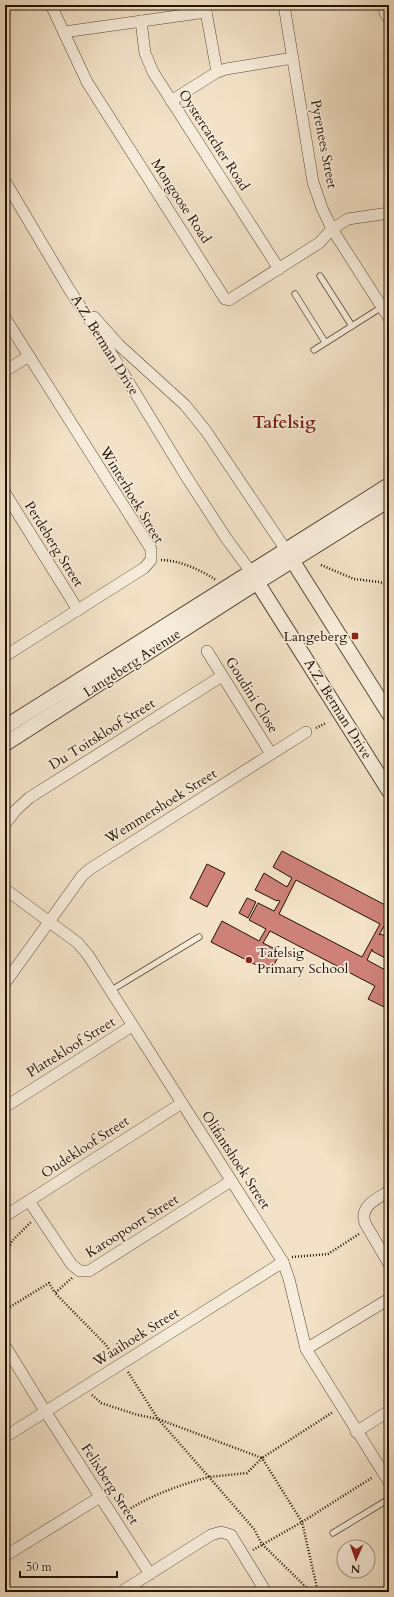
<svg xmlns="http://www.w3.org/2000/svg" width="394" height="1597" viewBox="0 0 394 1597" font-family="Cardo,serif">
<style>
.building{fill:#cd8179;stroke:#231200;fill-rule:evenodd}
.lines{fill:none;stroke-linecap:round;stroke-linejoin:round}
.service-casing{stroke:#574632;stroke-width:7}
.minor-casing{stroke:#574632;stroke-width:12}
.tertiary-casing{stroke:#574632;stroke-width:16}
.path{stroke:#231200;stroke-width:2.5;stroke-dasharray:1 2;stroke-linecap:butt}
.service{stroke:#f7ecdb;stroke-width:5.5}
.minor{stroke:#f7ecdb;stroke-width:11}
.tertiary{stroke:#f7ecdb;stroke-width:14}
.poi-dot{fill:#8f2418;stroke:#f7ecdb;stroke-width:1.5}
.labels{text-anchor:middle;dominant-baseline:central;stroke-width:3.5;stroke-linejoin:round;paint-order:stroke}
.street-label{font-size:14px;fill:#231200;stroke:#f7ecdb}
.poi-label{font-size:14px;fill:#231200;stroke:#f7ecdb;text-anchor:end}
.district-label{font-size:18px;font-weight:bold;fill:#7a1f14;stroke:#f7ecdb}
</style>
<rect width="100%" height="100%" fill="#f3e2c7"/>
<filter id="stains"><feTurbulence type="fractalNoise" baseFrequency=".005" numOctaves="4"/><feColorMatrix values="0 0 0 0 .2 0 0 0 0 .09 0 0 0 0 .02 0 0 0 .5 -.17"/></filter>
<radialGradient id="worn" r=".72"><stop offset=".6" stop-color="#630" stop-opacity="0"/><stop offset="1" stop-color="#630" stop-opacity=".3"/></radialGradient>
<g class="building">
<path d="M 282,851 L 389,907 L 389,929 L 384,926 L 379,935 L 381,934 L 389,938 L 389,960 L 372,951 L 372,949 L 367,960 L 389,972 L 389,1002 L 386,1008 L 368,999 L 375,986 L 270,931 L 263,943 L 281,952 L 270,972 L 211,942 L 222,921 L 259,941 L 266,929 L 249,920 L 258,903 L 274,911 L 280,901 L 278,900 L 277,901 L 255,890 L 264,873 L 287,887 L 292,878 L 273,867 ZM 296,880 L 380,924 L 362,957 L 279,914 Z"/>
<polygon points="207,864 225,873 207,907 190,898"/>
<polygon points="247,898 256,902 248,918 239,913"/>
</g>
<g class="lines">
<g class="service-casing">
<g id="service">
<polyline points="320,276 352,326"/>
<polyline points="295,294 325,342"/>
<polyline points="314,350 382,307"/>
<polyline points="110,991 199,937"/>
<polyline points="333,1533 389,1499"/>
</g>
</g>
<g class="minor-casing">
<g id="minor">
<polyline points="51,5 87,82 225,299 229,300 319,243 332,229 348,219 389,213"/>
<polyline points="284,5 313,182 322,208 332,229 389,318"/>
<polyline points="384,5 385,13 389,19"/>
<polyline points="205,6 217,72"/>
<polyline points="141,21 145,53 153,72 279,269"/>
<polyline points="64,32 206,12"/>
<polyline points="171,101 217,72 226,69 293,58"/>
<polyline points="5,181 69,289 111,353 184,473 226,538 251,572"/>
<polyline points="94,317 119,345 185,405 206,431 286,550"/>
<polyline points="5,318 151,549 151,560 144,568 5,656"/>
<polyline points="5,371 29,356"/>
<polyline points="5,493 78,610"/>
<polyline points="207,651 271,754"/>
<polyline points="5,824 16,810 29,798 222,676"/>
<polyline points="5,889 78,943 88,955 283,1262 289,1279 306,1349 389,1482"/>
<polyline points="5,983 82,876 90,869 306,732"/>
<polyline points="5,1107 132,1026"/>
<path d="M 389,1191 C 377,1199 359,1206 365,1223 L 389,1264"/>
<polyline points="29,1201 72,1265 80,1271 89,1271 231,1181"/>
<polyline points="5,1216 182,1103"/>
<polyline points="5,1346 45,1411 150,1574"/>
<polyline points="306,1349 389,1299"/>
<polyline points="356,1432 389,1411"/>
<polyline points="5,1437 283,1262"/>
<polyline points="5,1556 100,1497"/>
<polyline points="121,1592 211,1535 221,1532 231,1535 266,1592"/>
</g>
</g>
<g class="tertiary-casing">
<g id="tertiary">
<polyline points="287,552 389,714"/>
<polyline points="252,574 389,791"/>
<polyline points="5,727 389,485"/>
<polyline points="5,744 258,582 389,500"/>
</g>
</g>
<g class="path">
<path d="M 161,560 C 179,560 201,570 216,580"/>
<polyline points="321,565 354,579 379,582 389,585"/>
<polyline points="316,728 326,723"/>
<polyline points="5,1256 12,1241 31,1222"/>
<polyline points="292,1257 328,1254 359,1234"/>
<polyline points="72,1278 55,1293 106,1345 114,1357"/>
<polyline points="5,1310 49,1283 55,1293"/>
<polyline points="128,1372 158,1419 262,1458 333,1412"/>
<polyline points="92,1395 101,1403 138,1415 158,1419 209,1477 247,1473 262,1458 302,1522 253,1550"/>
<path d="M 123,1513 C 149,1496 179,1485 209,1477 L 254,1529 L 262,1544 L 311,1592"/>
<polyline points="318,1592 302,1522 373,1477"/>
</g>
<use href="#service" class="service"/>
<use href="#minor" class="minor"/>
<use href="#tertiary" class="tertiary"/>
</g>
<g class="poi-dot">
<rect x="351" y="632" width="8" height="8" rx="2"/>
<circle cx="249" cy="960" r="4"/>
</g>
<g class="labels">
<g class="street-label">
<text transform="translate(214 140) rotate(57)">Oystercatcher Road</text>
<text transform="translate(324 144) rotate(79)">Pyrenees Street</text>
<text transform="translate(181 201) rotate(57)">Mongoose Road</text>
<text transform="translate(105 345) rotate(58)">A.Z. Berman Drive</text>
<text transform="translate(132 495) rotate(59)">Winterhoek Street</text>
<text transform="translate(54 544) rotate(58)">Perdeberg Street</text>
<text transform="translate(132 663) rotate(-33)">Langeberg Avenue</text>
<text transform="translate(252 695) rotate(58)">Goudini Close</text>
<text transform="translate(338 709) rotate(58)">A.Z. Berman Drive</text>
<text transform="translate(102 734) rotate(-32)">Du Toitskloof Street</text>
<text transform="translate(161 806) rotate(-32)">Wemmershoek Street</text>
<text transform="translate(71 1047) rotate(-32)">Plattekloof Street</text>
<text transform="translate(85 1147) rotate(-33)">Oudekloof Street</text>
<text transform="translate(236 1160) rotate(57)">Olifantshoek Street</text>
<text transform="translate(132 1226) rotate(-32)">Karoopoort Street</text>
<text transform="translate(136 1337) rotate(-32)">Waaihoek Street</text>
<text transform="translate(110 1484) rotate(57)">Felixberg Street</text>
</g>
<g class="poi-label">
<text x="347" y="636">Langeberg</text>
<text x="257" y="952" text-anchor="start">Tafelsig<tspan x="257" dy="16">Primary School</tspan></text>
</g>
<g class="district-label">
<text x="284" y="422">Tafelsig</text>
</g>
</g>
<rect width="394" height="1597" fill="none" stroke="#f3e2c7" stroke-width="20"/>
<rect x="6" y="6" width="382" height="1585" fill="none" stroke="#231200" stroke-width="2"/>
<rect x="10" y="10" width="374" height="1577" fill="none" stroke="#231200"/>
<g transform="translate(356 1559) rotate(182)"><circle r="19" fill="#f7ecdb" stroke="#a29583"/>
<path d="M0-3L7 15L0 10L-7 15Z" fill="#8f2418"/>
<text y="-6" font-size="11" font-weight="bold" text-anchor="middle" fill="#231200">N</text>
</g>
<path d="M20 1571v6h97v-6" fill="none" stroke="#231200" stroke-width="2"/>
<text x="26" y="1571" font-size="12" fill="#231200" stroke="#f7ecdb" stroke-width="3" paint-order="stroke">50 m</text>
<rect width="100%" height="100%" filter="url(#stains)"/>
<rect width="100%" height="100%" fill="url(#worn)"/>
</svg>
